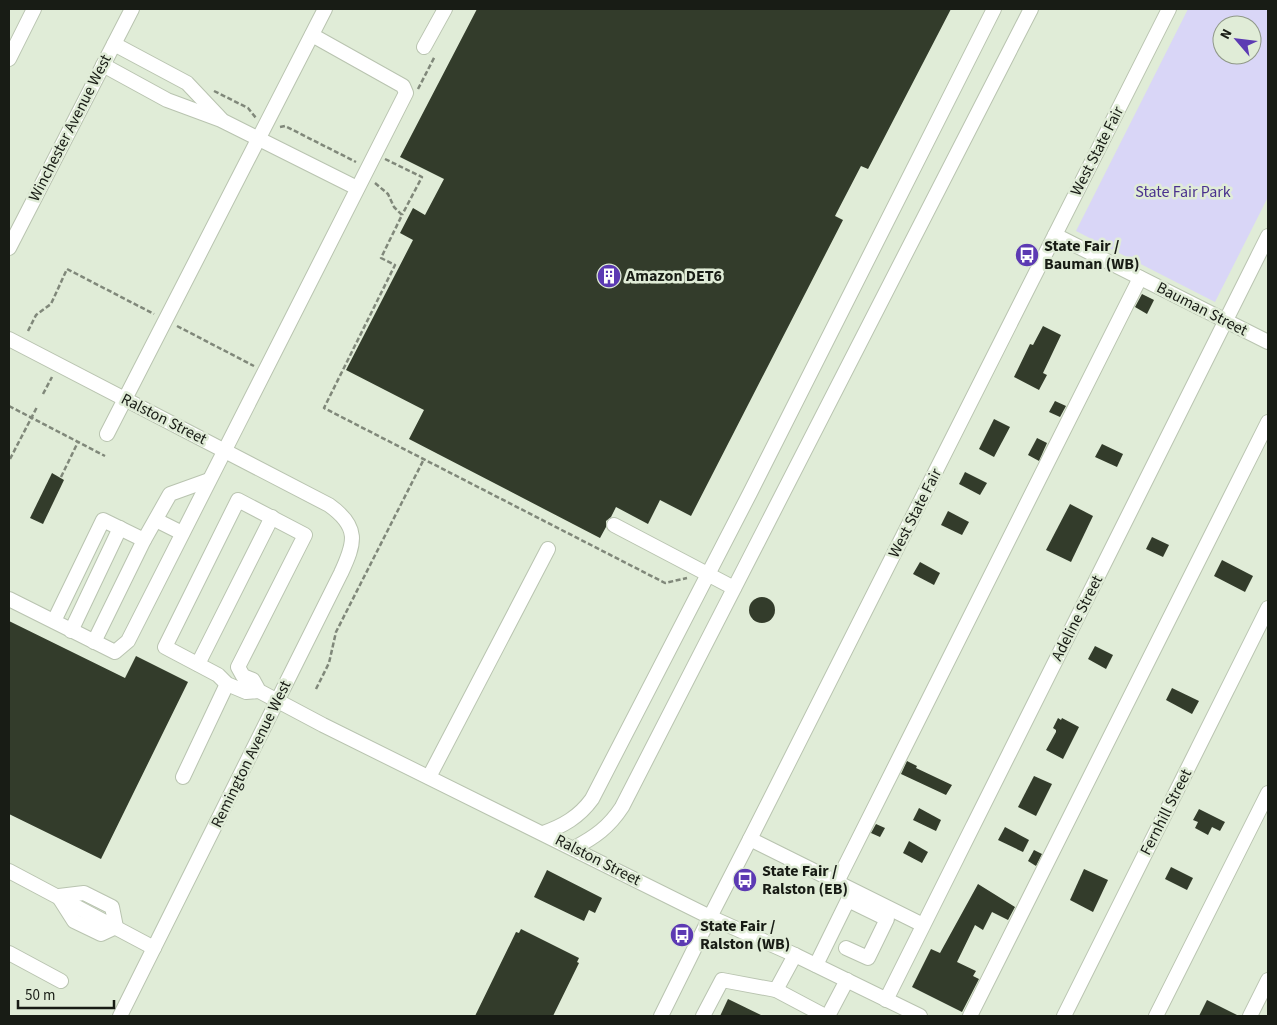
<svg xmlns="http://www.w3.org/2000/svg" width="1277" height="1025" viewBox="0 0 1277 1025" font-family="'Source Sans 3',sans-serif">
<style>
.green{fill:#d9d6f7;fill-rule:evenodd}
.building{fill:#333c2b}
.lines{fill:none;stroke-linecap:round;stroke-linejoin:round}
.minor-casing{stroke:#b9c4b0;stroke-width:16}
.path{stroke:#80887a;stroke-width:2.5;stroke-dasharray:5 2.5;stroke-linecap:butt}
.minor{stroke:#fff;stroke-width:14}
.labels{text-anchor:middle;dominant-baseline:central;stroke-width:5;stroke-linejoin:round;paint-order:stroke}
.street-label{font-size:16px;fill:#181c15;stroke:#e0ecd7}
.park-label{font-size:16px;fill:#4a318e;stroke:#e0ecd7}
.poi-label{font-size:16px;font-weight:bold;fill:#181c15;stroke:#e0ecd7;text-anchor:start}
</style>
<rect width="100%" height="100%" fill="#e0ecd7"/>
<path class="green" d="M 1188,9 L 1268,9 L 1268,197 L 1215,302 L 1076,231 ZM 1222,25 L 1252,25 L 1252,55 L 1222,55 Z"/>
<g class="building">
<polygon points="477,9 951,9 868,169 861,166 835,216 843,220 691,516 660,500 648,524 616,507 611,517 606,521 606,527 600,538 409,439 424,410 346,370 413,240 400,233 413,208 425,215 444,179 400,157"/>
<polygon points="1142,294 1154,300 1147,314 1135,307"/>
<polygon points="1043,326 1061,335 1043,373 1047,375 1039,390 1014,377 1030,344 1033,345"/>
<polygon points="1055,401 1066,406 1060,417 1049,412"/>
<polygon points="994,419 1010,427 994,457 979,449"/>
<polygon points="1037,438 1047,443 1039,461 1028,455"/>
<polygon points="1102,444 1123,454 1117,467 1095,457"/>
<polygon points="965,472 987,483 980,495 959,484"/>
<polygon points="52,473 64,480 43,524 30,518"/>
<polygon points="1070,504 1093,516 1071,562 1046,550"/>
<polygon points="948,511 969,522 962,535 941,525"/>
<polygon points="1152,537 1169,545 1163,557 1146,549"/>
<polygon points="1222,560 1253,576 1245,592 1214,576"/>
<polygon points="920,562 940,573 934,585 913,574"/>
<circle cx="762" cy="610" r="13"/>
<polygon points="9,621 125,678 136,656 188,682 101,859 9,814"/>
<polygon points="1095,646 1113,655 1106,669 1088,659"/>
<polygon points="1172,688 1199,701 1192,714 1166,700"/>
<polygon points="1058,718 1061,720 1062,718 1079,727 1063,759 1046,750 1056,732 1056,730 1053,728"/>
<polygon points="907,761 917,766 916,768 952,785 946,795 901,774"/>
<polygon points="1034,776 1052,784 1036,816 1018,807"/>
<polygon points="919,808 941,820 936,831 913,820"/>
<polygon points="1199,809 1225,822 1220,831 1212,827 1208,835 1195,828 1198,822 1193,820"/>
<polygon points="876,824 885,828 880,837 871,833"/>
<polygon points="1005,827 1029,840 1023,852 998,840"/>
<polygon points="909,841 928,852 922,863 903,853"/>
<polygon points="1034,850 1042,854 1036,866 1028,861"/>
<polygon points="1171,867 1193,878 1187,890 1165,879"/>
<polygon points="1084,869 1108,880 1093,912 1070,900"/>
<polygon points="547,870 602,898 595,913 589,910 584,921 534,897"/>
<polygon points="978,884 1015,907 1008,920 992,912 983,930 975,925 957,962 976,971 973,976 979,979 962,1012 912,987 931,949 940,953"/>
<polygon points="521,929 579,958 577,962 579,963 553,1016 475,1016 516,932 519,933"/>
<polygon points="728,999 763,1016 720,1016"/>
<polygon points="1207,1000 1239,1016 1199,1016"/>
</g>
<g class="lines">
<g class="minor-casing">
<g id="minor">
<polyline points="114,44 187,83 221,119"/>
<polyline points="424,47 445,9"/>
<polyline points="9,59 34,9"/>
<polyline points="103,65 167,100 221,120 357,188"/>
<polyline points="1055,235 1268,342"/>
<polyline points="9,248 132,9"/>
<path d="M 9,339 L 329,505 C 360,527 355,543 341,573 L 120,1016"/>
<polyline points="107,434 325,9"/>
<polyline points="156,520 182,533"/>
<polyline points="614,525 734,588"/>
<polyline points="9,599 115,652 128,641 406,93 403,86 312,35"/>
<polyline points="54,621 103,520 144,540"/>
<polyline points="71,631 120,528"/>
<polyline points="94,642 144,540 170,494 209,480"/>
<polyline points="198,664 272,517"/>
<polyline points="259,691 253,680 243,676 238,667 305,535 238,500 165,647 218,675 227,684 246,692 259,691 323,725 710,917 795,955 920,1016"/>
<polyline points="183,777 227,684"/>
<polyline points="429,777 548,549"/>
<path d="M 543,833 C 563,826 579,817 592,799 L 750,493 L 994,9"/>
<polyline points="750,839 923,925"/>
<path d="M 574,848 C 595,837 609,827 622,807 L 1031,9"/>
<polyline points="9,871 154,948"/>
<polyline points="837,882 1140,278"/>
<polyline points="59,896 84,893 112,907 116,927"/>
<polyline points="60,899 74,921 101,934 116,927"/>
<polyline points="9,953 61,981"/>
<polyline points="816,965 848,900 887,919 868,958 846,948"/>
<polyline points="776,990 825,1016"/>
<polyline points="886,1000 1268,236"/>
<polyline points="661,1016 710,917 750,839 1169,9"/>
<polyline points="703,1016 722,980 776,990 795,955"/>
<polyline points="828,1016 847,980"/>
<polyline points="970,1016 1268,422"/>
<polyline points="1064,1016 1268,608"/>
<polyline points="1156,1016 1268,793"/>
<polyline points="1250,1016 1268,980"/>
</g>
</g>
<g class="path">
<polyline points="418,89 435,56"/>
<polyline points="214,91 248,108 256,118"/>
<polyline points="280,127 285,126 356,162"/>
<polyline points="385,159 422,177 402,215"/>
<polyline points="375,183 388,194 394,207 402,215 381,258 395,265 324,408 665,583 687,578"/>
<polyline points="177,326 254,366"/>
<polyline points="28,331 36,315 51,304 67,269 154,314"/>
<polyline points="43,394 52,377"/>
<polyline points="9,406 105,456"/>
<polyline points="10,459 37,407"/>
<polyline points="61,477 78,442"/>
<polyline points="316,689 329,663 336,632 424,459"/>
</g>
<use href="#minor" class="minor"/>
</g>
<defs>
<g id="bus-disc" transform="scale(1.25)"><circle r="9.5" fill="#5c3ab3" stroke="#e0ecd7"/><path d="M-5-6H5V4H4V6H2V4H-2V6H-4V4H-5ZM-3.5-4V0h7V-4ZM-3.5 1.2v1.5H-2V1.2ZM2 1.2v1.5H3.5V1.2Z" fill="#fff"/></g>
<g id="building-disc" transform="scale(1.25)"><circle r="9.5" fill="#5c3ab3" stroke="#e0ecd7"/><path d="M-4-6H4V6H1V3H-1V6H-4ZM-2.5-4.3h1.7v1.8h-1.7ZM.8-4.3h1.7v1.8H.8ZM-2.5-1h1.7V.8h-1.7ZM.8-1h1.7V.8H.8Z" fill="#fff"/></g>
</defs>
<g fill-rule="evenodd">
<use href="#bus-disc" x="1027" y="255"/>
<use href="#building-disc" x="609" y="276"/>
<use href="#bus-disc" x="745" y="880"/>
<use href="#bus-disc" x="682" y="935"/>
</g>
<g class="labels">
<g class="street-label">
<text transform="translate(70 128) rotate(-63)">Winchester Avenue West</text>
<text transform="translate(1097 151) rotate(-63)">West State Fair</text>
<text transform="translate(1202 309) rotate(27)">Bauman Street</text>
<text transform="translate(164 419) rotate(27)">Ralston Street</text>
<text transform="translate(915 513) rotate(-63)">West State Fair</text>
<text transform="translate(1077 618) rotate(-63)">Adeline Street</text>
<text transform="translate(251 754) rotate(-64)">Remington Avenue West</text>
<text transform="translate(1166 812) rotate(-63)">Fernhill Street</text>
<text transform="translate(598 860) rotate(27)">Ralston Street</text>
</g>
<g class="park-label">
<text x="1183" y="192">State Fair Park</text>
</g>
<g class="poi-label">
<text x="1044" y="246">State Fair /<tspan x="1044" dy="18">Bauman (WB)</tspan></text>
<text x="626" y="276">Amazon DET6</text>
<text x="762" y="871">State Fair /<tspan x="762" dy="18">Ralston (EB)</tspan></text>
<text x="700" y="926">State Fair /<tspan x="700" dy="18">Ralston (WB)</tspan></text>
</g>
</g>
<rect width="1277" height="1025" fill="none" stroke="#181c15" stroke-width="20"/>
<g transform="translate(1237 40) rotate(298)"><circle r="24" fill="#e0ecd7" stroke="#909989"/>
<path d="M0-4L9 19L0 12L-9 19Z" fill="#5c3ab3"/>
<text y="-8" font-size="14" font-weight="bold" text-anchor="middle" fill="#181c15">N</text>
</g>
<path d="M18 1000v8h96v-8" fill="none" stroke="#181c15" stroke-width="2.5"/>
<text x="25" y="1000" font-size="15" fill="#181c15" stroke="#e0ecd7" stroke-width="4" paint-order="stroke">50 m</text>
</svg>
